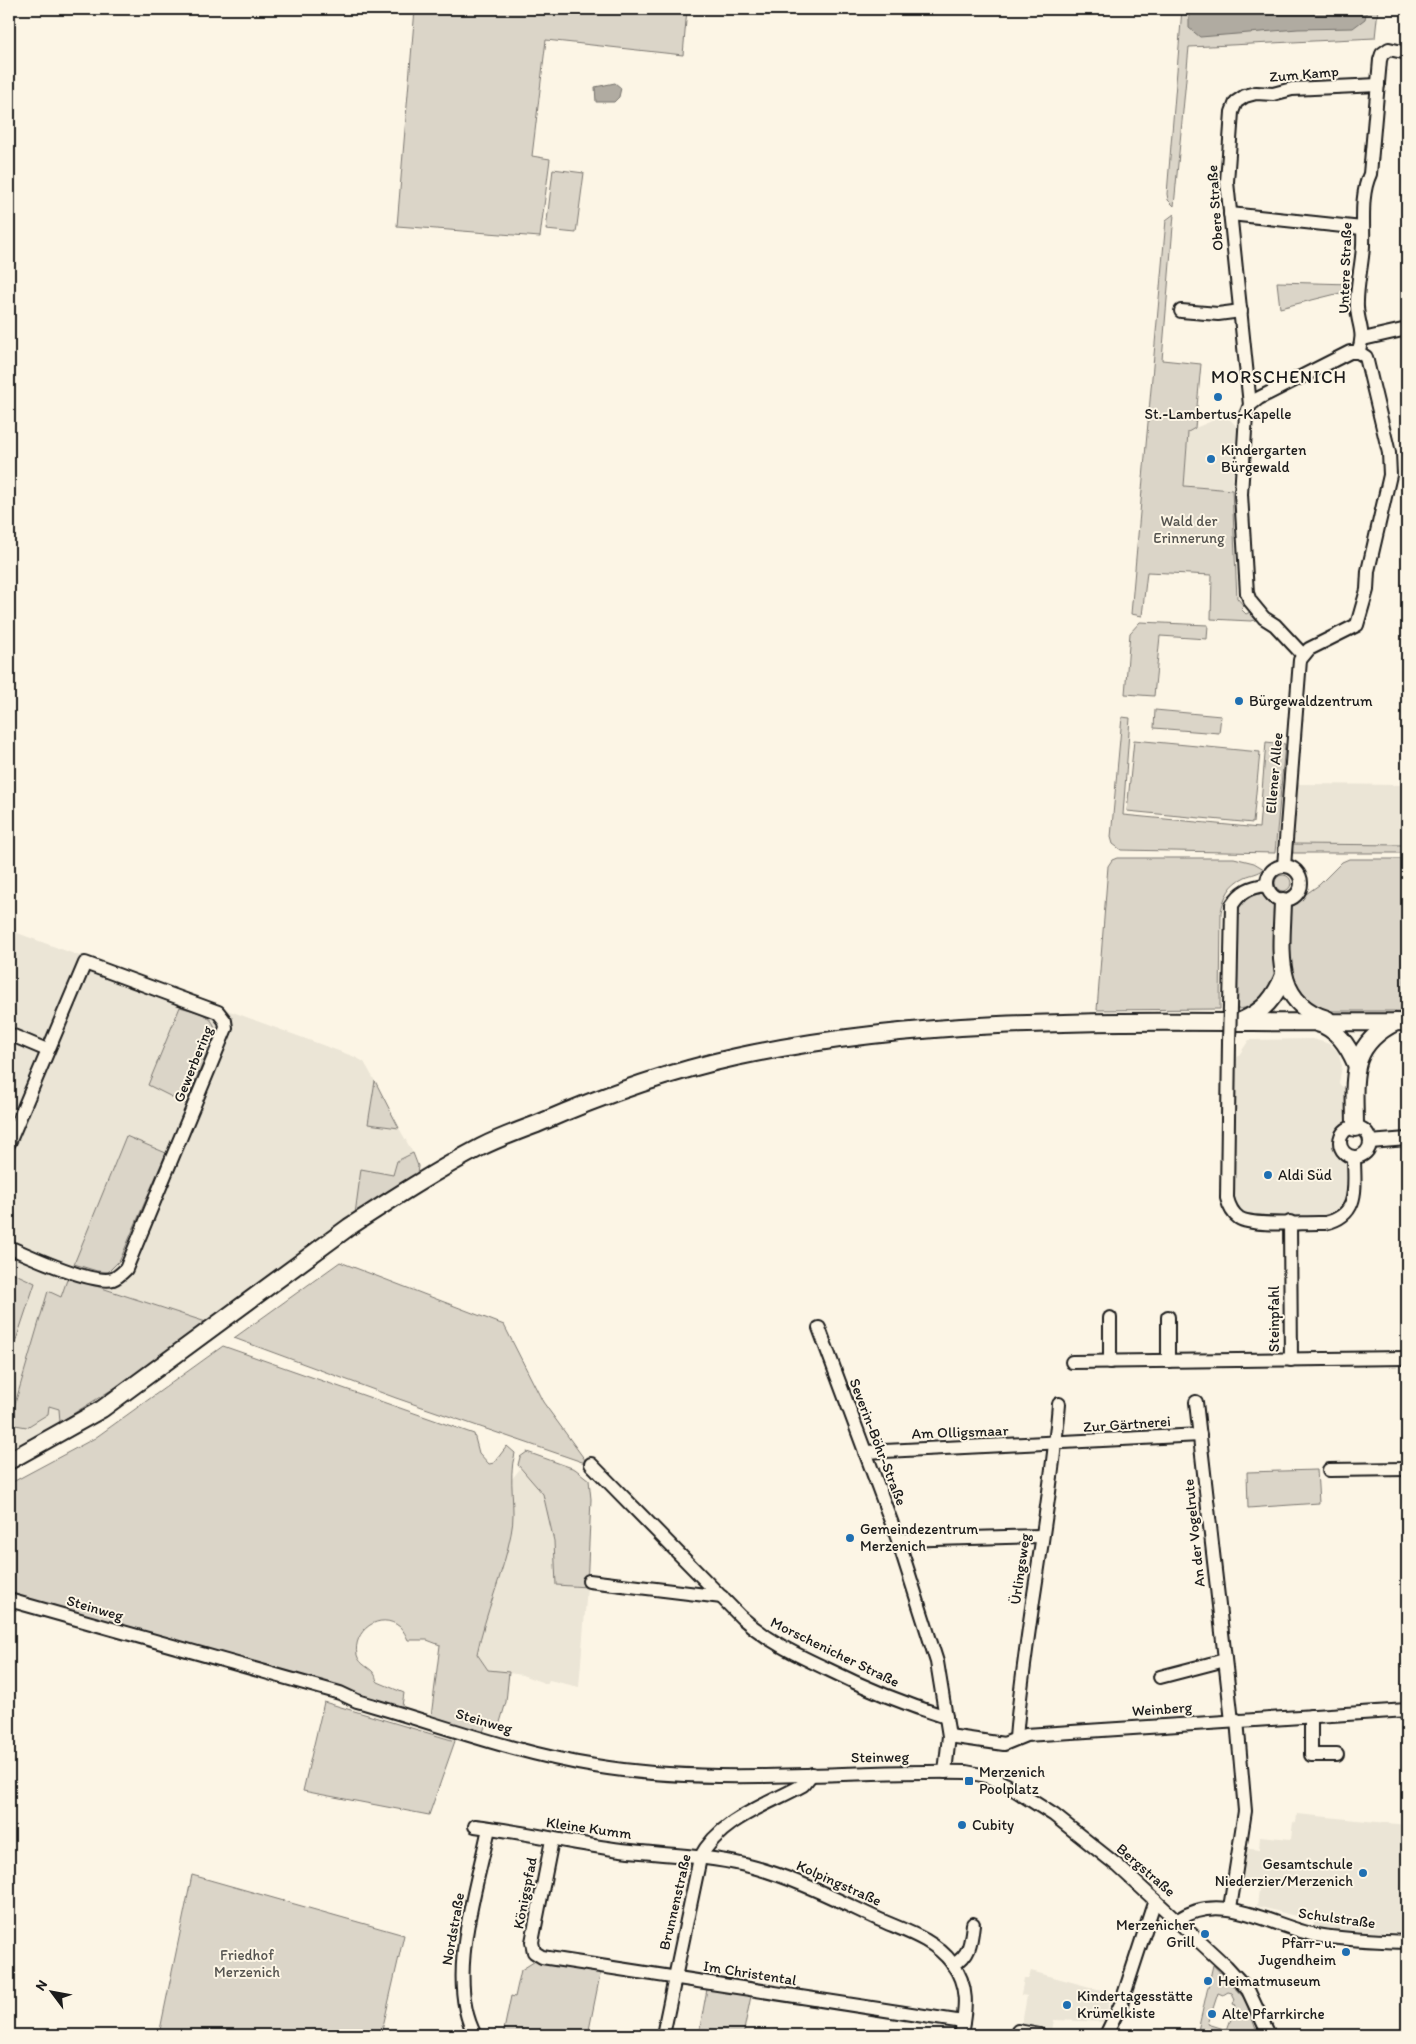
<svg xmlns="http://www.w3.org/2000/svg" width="1416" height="2044" viewBox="0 0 1416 2044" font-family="Itim,sans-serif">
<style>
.built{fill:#ebe5d6}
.green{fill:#dbd5c8;stroke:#7c7872;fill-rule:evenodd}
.water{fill:#b0aba1;stroke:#75726c}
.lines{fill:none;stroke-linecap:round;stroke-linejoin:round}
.minor-casing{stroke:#1c1c1c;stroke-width:16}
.major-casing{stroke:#1c1c1c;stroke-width:20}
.minor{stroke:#fcf5e5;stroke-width:12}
.major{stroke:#fcf5e5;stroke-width:16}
.minor-bridge-casing{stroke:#1c1c1c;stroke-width:16;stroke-linecap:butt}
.minor-bridge{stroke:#fcf5e5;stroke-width:12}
.poi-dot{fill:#1f6fb2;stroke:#fcf5e5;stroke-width:2}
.labels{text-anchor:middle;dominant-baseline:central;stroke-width:4;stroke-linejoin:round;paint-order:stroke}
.street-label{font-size:15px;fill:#1c1c1c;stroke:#fcf5e5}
.poi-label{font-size:15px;fill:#1c1c1c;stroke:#fcf5e5;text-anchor:start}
.park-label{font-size:15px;fill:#555450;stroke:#fcf5e5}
.quarter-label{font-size:18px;letter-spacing:1px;fill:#1c1c1c;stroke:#fcf5e5}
</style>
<rect width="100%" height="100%" fill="#fcf5e5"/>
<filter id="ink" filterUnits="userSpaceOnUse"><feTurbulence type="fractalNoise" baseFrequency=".02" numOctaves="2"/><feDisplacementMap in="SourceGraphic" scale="10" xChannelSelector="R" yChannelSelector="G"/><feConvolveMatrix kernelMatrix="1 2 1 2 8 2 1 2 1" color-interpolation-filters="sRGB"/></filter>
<g filter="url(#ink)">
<g class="built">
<polygon points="1226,415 1238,428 1232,490 1184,486 1188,431"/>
<polygon points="1298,784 1407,785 1407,845 1292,844"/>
<polygon points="9,930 355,1057 364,1062 375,1081 368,1124 399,1128 413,1153 397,1161 393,1175 355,1214 206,1322 68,1277 55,1316 60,1422 9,1449"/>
<polygon points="1313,1039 1330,1044 1338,1052 1342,1066 1339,1083 1341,1086 1349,1088 1346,1123 1336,1132 1336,1152 1342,1156 1346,1165 1348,1199 1335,1215 1322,1218 1250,1216 1239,1208 1233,1195 1234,1079 1237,1058 1249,1040"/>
<polygon points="520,1469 535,1483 543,1494 554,1541 556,1585 587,1587 579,1687 549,1680 547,1684 522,1675 488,1670 477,1654 483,1625 512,1533 511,1480"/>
<polygon points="1297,1814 1407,1825 1407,1933 1314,1930 1314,1921 1257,1906 1260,1881 1239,1878 1243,1848 1259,1850 1260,1836 1291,1839 1293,1822 1296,1823"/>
<polygon points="1031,1971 1112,1993 1106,2014 1113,2016 1109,2022 1054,2020 1051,2035 1021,2029 1027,1996 1021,1995 1024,1978 1029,1978"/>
</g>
<g class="green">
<polygon points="415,9 687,9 683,55 546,40 532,156 550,159 540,237 397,226"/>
<polygon points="1182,9 1378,9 1375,38 1189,47 1174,206 1168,200 1167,194"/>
<polygon points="553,169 584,173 576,233 546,230"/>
<polygon points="1174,214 1162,360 1201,364 1195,428 1188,432 1184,486 1232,490 1237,598 1244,606 1241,609 1246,614 1250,612 1256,620 1251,621 1211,619 1212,575 1147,572 1142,616 1131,614 1166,220"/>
<polygon points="1277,282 1351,284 1352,290 1280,308"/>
<polygon points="1140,622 1208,625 1207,639 1160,636 1154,696 1125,694 1130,633"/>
<polygon points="1155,710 1221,716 1219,733 1154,728"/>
<polygon points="1122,717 1130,718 1123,815 1259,828 1266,742 1285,744 1275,853 1121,850 1113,844 1111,837"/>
<polygon points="1134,740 1260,752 1253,823 1127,811"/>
<polygon points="1292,844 1407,845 1407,851 1404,853 1293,853"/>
<path d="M 1117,858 L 1234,858 L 1254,863 L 1264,869 C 1258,874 1252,874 1245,877 C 1230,884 1224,896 1221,912 L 1220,1009 L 1097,1010 L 1108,866 L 1112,860 Z"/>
<path d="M 1349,859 L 1405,859 L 1407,860 L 1407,961 L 1402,1011 L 1325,1011 C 1314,1009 1299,998 1295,988 C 1286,969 1286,922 1293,903 L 1319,885 L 1342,862 Z"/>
<circle cx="1283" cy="883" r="8"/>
<path d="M 1251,894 L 1265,894 L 1275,904 C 1275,940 1289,1007 1236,1009 L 1237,912 L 1239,905 Z"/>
<path d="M 180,1007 C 196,1012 212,1013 216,1031 L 186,1104 L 148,1085 Z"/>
<polygon points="375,1081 399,1128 368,1124"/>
<polygon points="126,1136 166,1153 120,1260 108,1272 97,1271 74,1264"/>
<polygon points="413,1153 418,1166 417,1174 355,1214 361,1169 393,1175 397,1161"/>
<polygon points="340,1262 504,1325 543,1402 588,1464 396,1398 234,1338"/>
<polygon points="9,1271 35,1283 9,1361"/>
<polygon points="68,1277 206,1322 124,1382 60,1422 59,1409 49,1406 48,1414 27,1427 9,1424 48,1291 61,1297"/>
<path d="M 223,1346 L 474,1434 L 479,1453 L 489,1464 L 494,1463 L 507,1446 L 515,1453 C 507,1480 517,1507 511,1534 C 503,1575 485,1613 477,1654 L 488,1670 L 509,1672 L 506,1702 L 499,1726 L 486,1724 L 483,1732 L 431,1717 L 440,1645 L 427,1640 L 408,1640 C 406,1636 404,1631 400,1627 C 380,1610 352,1631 357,1655 C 360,1666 371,1667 375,1675 C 376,1677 376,1680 378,1682 L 404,1693 L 402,1706 L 400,1708 L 342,1688 L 9,1593 L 9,1484 L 95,1438 Z"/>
<polygon points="527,1452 575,1469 589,1480 591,1499 587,1587 556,1585 554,1541 543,1494 518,1465 520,1457"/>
<polygon points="1317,1470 1319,1503 1248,1508 1247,1472"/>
<polygon points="324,1702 455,1741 429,1815 303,1791"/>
<polygon points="192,1875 404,1935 381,2035 193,2035 160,2030"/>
<polygon points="537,1960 601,1970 588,2035 503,2035 511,1996 515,1997 521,1970"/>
<path d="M 1213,1965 L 1245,1999 L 1258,2035 L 1197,2035 ZM 1228,1992 L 1232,1993 L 1235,1999 L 1233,2004 L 1236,2005 L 1227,2030 L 1208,2024 L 1218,1993 L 1223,1995 Z"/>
<polygon points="707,1989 751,1996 743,2035 699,2033"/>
</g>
<g class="water">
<polygon points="1189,9 1367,9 1365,19 1353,28 1298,29 1200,37 1189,28"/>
<polygon points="615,83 621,88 619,97 614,102 596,102 595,87"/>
</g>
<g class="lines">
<g class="minor-casing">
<g id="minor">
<polyline points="1230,214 1362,228"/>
<polyline points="1181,311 1218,314 1241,311"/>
<polyline points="1363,339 1407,329"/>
<path d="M 1358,352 C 1366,333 1358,326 1357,307 C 1356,287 1362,266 1363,246 C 1364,224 1360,195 1370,174 L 1380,60 L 1382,54 L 1389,49 L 1407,53"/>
<polyline points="1250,405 1259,398 1350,352 1358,352"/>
<polyline points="1302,654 1275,625 1264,618 1250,601 1247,593 1241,494 1246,415 1250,405 1227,182 1232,112 1236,102 1245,96 1256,93 1273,94 1292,89 1378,85"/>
<circle cx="1284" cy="883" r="17"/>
<polyline points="1284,866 1300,660 1309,649 1357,625 1367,590 1368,571 1390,475 1389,453 1366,357 1358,352"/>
<path d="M 1230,1007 L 1232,905 C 1241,891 1250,887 1266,885"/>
<polyline points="9,1034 47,1050"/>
<path d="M 1229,1042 L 1227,1198 C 1229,1206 1232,1213 1239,1218 C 1253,1227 1306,1222 1325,1223 C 1361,1215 1354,1186 1354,1157"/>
<circle cx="1355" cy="1142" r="15"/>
<polyline points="1370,1142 1407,1139"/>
<path d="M 9,1143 L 85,963 L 218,1012 L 225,1021 L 226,1028 L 126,1269 C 122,1273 118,1277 113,1279 C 94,1285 29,1256 9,1247"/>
<polyline points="1290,1222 1291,1360"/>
<polyline points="1168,1317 1168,1361"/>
<polyline points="1110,1318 1110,1362"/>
<polyline points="819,1328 898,1540 937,1662 949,1736 945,1772"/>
<polyline points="1072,1362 1407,1358"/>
<polyline points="1196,1402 1232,1721"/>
<polyline points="865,1452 1200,1435"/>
<path d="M 591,1464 L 741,1617 C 768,1641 793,1653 825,1668 C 865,1688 904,1704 946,1717"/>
<polyline points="1329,1470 1407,1469"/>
<polyline points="898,1540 1041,1536"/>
<polyline points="589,1581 722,1597"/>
<path d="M 9,1600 L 340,1693 L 357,1701 C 436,1723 514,1753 595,1766 C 717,1786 843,1770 966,1772 L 987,1776 L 1007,1785 L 1054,1815 L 1118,1866 L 1226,1966 L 1248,1990 L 1269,2035"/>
<polyline points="1160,1677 1225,1660"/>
<polyline points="1311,1716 1311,1755 1337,1755"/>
<polyline points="949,1736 1004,1744 1026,1735 1407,1710"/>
<path d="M 1016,1738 C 1025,1626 1050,1516 1059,1404"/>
<path d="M 475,1826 C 524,1832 572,1843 621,1850 C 662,1855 704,1855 745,1865 C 791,1876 835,1899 878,1919 C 905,1931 934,1939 952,1963 C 969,1986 966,2008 961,2035"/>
<polyline points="552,1840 532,1942 534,1952 542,1957 963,2022"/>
<polyline points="1230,1908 1245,1811 1237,1720"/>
<path d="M 1178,1920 C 1221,1890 1271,1926 1316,1935 C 1346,1940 1377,1941 1407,1942"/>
<path d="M 953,1965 C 970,1955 971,1943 973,1924"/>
<polyline points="1018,2031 1040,2035"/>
<path d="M 475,2035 C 445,1980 477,1887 489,1828"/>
<path d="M 663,2035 L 700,1858 C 720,1819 767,1805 803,1785 L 812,1774"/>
<polyline points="1106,2035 1121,2004 1155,1900"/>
</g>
</g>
<g class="major-casing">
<g id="major">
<path d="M 1283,901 C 1282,948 1271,1003 1327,1019"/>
<path d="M 1241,1021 C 1264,1011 1275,998 1284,975"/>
<path d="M 1317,1023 C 1337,1028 1348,1046 1356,1064"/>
<path d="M 1355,1128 C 1355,1080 1347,1046 1396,1022"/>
<path d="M 9,1461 L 102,1409 L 349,1227 C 392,1199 435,1171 481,1147 C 499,1138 518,1131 537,1124 C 601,1096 668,1072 736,1057 C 957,1009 1183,1025 1407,1022"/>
</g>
</g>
<use href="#minor" class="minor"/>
<use href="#major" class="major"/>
<g class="minor-bridge-casing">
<polyline id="minor-bridge" points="1229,1042 1230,1007"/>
</g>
<use href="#minor-bridge" class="minor-bridge"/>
</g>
</g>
<g class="poi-dot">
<circle cx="1218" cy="397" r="5"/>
<circle cx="1211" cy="459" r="5"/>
<circle cx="1239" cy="701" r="5"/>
<circle cx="1268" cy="1175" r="5"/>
<circle cx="850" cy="1538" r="5"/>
<rect x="964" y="1776" width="10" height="10" rx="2.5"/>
<circle cx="962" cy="1825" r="5"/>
<circle cx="1363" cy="1873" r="5"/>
<circle cx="1205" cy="1934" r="5"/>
<circle cx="1346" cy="1952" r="5"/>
<circle cx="1208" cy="1981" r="5"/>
<circle cx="1067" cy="2005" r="5"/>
<circle cx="1212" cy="2014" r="5"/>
</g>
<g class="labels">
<g class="street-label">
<text transform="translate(1304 74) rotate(-5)">Zum Kamp</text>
<text transform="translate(1215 208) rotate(-94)">Obere Straße</text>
<text transform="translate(1345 268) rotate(-88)">Untere Straße</text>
<text transform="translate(1274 773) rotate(-85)">Ellener Allee</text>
<text transform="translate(193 1064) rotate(-68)">Gewerbering</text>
<text transform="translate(1274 1319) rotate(-90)">Steinpfahl</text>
<text transform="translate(1127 1424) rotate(-4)">Zur Gärtnerei</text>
<text transform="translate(960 1432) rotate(-2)">Am Olligsmaar</text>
<text transform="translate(878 1442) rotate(69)">Severin-Böhr-Straße</text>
<text transform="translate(1194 1533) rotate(-96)">An der Vogelrute</text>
<text transform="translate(1020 1569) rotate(-82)">Ürlingsweg</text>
<text transform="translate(95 1608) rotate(16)">Steinweg</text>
<text transform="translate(835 1652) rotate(26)">Morschenicher Straße</text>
<text transform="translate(1162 1709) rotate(-4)">Weinberg</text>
<text transform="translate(484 1721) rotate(16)">Steinweg</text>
<text transform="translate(880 1757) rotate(-1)">Steinweg</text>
<text transform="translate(589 1828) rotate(8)">Kleine Kumm</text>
<text transform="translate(1146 1870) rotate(41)">Bergstraße</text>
<text transform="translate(839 1883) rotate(24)">Kolpingstraße</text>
<text transform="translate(525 1893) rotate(-79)">Königspfad</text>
<text transform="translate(675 1902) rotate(-77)">Brunnenstraße</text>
<text transform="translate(1337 1918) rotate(8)">Schulstraße</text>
<text transform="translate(453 1929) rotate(-80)">Nordstraße</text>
<text transform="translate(750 1973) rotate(9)">Im Christental</text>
</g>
<g class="poi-label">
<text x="1218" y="414" text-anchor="middle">St.-Lambertus-Kapelle</text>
<text x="1221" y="450">Kindergarten<tspan x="1221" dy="17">Bürgewald</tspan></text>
<text x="1249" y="701">Bürgewaldzentrum</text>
<text x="1278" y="1175">Aldi Süd</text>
<text x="860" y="1529">Gemeindezentrum<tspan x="860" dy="17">Merzenich</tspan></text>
<text x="979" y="1772">Merzenich<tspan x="979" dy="17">Poolplatz</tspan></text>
<text x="972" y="1825">Cubity</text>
<text x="1353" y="1864" text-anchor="end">Gesamtschule<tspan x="1353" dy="17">Niederzier/Merzenich</tspan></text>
<text x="1195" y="1925" text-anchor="end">Merzenicher<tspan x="1195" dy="17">Grill</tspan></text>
<text x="1336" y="1943" text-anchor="end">Pfarr- u.<tspan x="1336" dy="17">Jugendheim</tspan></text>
<text x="1218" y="1981">Heimatmuseum</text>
<text x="1077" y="1996">Kindertagesstätte<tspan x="1077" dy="17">Krümelkiste</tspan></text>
<text x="1222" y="2014">Alte Pfarrkirche</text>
</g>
<g class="park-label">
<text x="1189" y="521">Wald der<tspan x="1189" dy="17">Erinnerung</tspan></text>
<text x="247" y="1955">Friedhof<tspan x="247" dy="17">Merzenich</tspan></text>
</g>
<g class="quarter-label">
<text x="1279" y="377">MORSCHENICH</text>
</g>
</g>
<rect width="1416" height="2044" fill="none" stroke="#fcf5e5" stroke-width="30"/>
<rect x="15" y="15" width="1386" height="2014" fill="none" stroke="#1c1c1c" stroke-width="2" filter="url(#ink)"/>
<g transform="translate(52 1992) rotate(302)" stroke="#fcf5e5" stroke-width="4" paint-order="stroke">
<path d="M0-4L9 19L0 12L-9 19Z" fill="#1c1c1c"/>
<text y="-8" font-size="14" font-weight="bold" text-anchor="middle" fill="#1c1c1c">N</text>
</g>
</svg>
